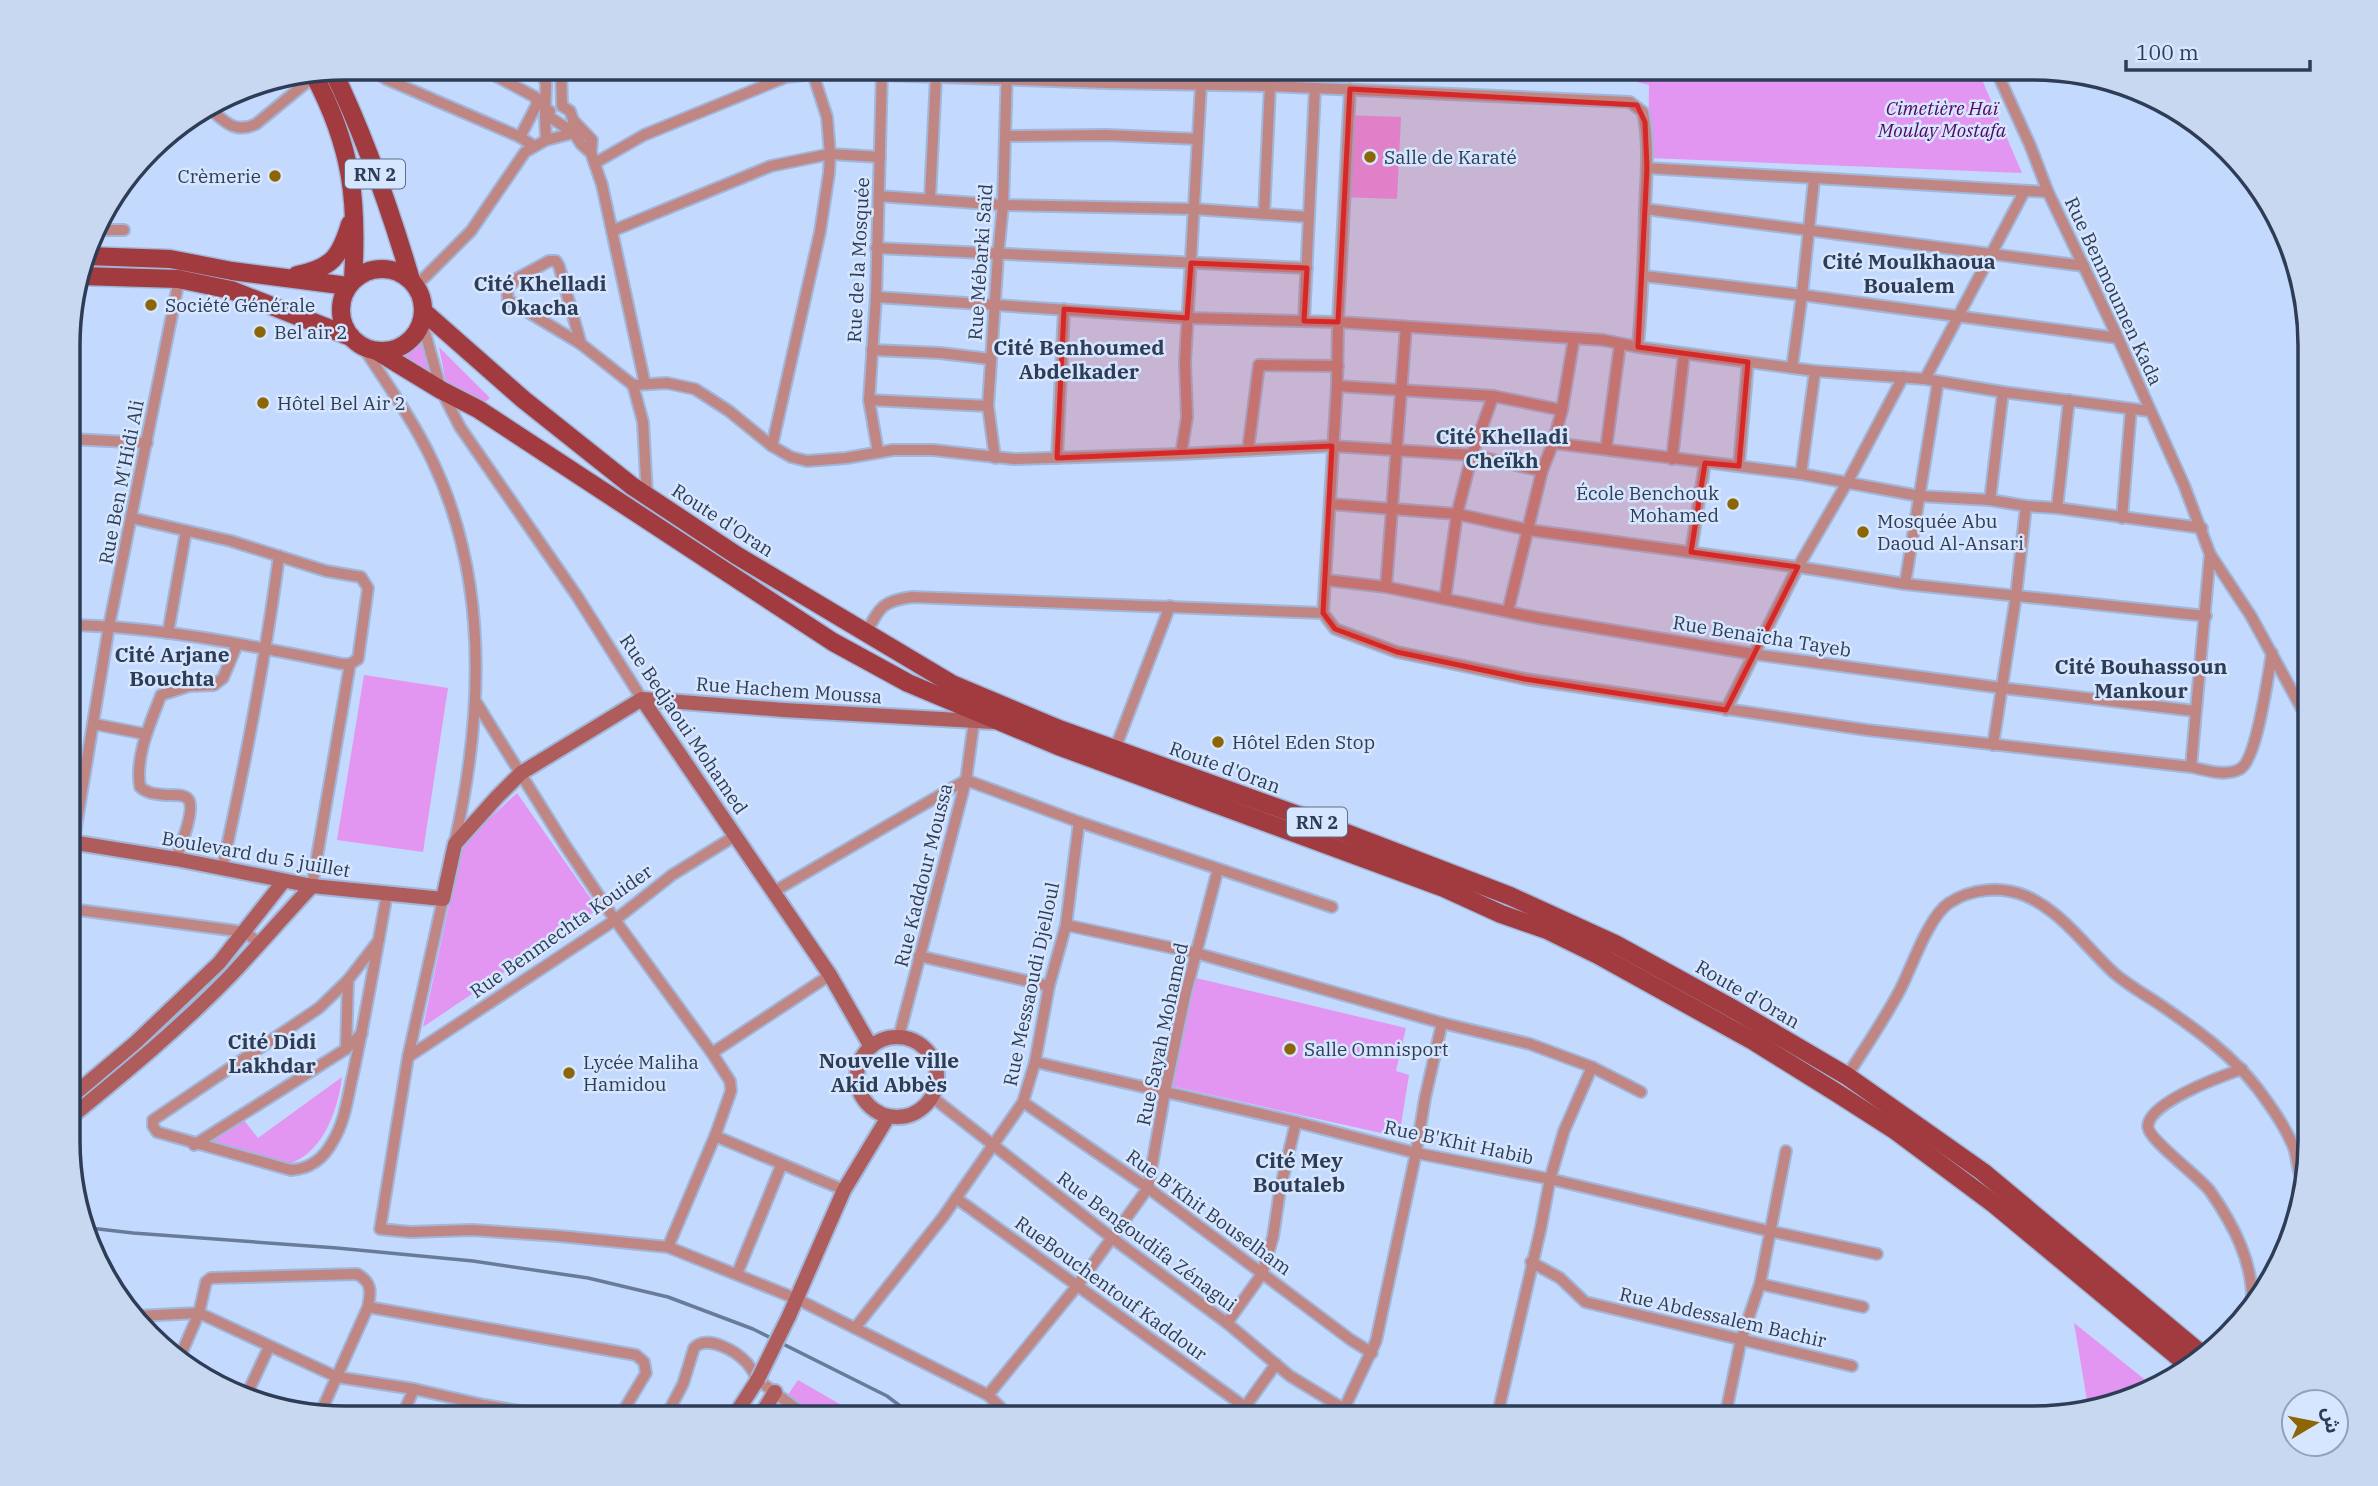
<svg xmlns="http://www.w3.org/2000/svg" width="2378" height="1486" viewBox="0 0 2378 1486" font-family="'IBM Plex Serif','Noto Sans Arabic',serif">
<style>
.green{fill:#e396f1}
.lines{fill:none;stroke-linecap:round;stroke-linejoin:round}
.street-casing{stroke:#a2b6d9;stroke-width:14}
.secondary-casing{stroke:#a2b6d9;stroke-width:18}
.primary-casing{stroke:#a2b6d9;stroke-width:21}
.street{stroke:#c08684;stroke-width:10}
.secondary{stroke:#af5c5c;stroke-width:14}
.primary{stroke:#a13b3f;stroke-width:18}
.rail{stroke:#6a7b99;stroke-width:3.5}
.secondary-bridge-casing{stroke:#a2b6d9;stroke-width:18;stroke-linecap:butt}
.secondary-bridge{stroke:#af5c5c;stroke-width:14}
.marked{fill:#d62828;fill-opacity:0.2;stroke:#d62828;stroke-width:5;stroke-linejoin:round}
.poi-dot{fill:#8c6506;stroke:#d7e6ff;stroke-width:2.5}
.labels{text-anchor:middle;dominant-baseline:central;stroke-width:5;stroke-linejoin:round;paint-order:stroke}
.shield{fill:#d7e6ff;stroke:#616f88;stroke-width:2}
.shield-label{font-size:18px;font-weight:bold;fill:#2e3c55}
.park-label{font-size:19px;font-style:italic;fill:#560662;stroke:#d7e6ff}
.poi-label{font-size:19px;fill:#2e3c55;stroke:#d7e6ff;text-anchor:start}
.street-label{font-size:19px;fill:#2e3c55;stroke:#d7e6ff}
.neighbourhood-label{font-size:21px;font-weight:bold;fill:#2e3c55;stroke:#d7e6ff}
.rim{fill:none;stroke:#2e3c55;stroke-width:3.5}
</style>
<rect width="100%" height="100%" fill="#c3d9fe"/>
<g class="green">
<polygon points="1638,68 1977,68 2022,173 1648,158 1649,85 1637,82"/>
<polygon points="1343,115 1401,117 1397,199 1339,197"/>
<polygon points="419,329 429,373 396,352 413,340"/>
<polygon points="439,347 490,398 480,406 446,383"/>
<polygon points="364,675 448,688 423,852 337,840"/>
<polygon points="517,793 598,909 423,1027 462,844"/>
<polygon points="1196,978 1406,1028 1396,1071 1409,1075 1399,1137 1171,1086"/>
<path d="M 342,1077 C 338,1111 322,1156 285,1165 L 201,1145 L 243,1119 L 258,1138 Z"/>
<polygon points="2074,1323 2153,1386 2088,1406"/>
<polygon points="798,1380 864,1418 772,1418"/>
</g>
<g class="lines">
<g class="street-casing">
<g id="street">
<polyline points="370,68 386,79 520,137 534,146"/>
<polyline points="481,68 537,98 536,106 520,137"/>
<polyline points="540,68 546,84 545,114 574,133 581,144 591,153 602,185 645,384"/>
<polyline points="561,68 562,106 570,111 573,120 592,140 591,153"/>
<polyline points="1995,68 2030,145 2048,192 2118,338 2184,485 2210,554 2251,616 2309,722"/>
<path d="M 1350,89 L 1338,322 L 1337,386 L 1323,613 L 1335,629 L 1397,652 L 1525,679 L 1867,730 L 2191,767 C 2205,770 2226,777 2240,769 C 2257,760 2268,675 2272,653"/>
<path d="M 209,108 C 225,122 235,134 256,124 L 317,74"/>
<polyline points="1006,136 1106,135 1198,139"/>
<polyline points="546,140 545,114 550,111"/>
<polyline points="595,163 644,135 786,77 813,74 827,117 830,154 829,173 820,232 772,446"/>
<polyline points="1647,168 2048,192"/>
<polyline points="879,196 1003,205 1194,209 1309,217"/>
<polyline points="930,198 936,77"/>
<polyline points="1645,209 2084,266"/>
<polyline points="1264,214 1270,86"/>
<polyline points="95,230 124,230"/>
<polyline points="612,231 771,166 830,154 880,157"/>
<polyline points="876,248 1307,268"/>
<polygon points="549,261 556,261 559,266 581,344 508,300 507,288 518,278"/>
<polyline points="1644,276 1802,295 2118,338"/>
<polyline points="416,286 471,231 525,152 546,140 574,133 573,120"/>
<path d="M 876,297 L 1187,318 L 1338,322 L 1603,340 L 1638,347 C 1642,301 1644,256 1645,210 C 1646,178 1650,144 1643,112 L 1630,102 L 1270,86 L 1107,83 L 883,75"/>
<polyline points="1304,321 1315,88"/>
<polyline points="422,322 441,390 460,427 577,596 642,699"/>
<polyline points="581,344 633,385"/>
<path d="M 363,347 C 387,384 413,420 432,460 C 489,579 483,716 455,841"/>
<polyline points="1638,347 1815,371 1925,379 2003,392 2149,411"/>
<polyline points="872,350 940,353 990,359"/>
<polyline points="1792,368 1802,295 1814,180"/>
<polyline points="1925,379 2024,192"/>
<polyline points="1337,386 1493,396 1562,410"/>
<polyline points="869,400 988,406"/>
<polyline points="71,439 147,443"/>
<polyline points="1553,443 1801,474 1919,496 1990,500 2026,506 2057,508 2202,528"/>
<polyline points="1606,449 1620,344"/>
<polyline points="1248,450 1259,365 1338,366"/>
<polyline points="878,452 869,400 876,297 882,71"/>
<polyline points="1181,454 1187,417 1185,362 1202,68"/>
<polyline points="995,458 988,406 998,255 1003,205 1007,68"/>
<polyline points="1057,458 1064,309"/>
<polyline points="1672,459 1684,354"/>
<polyline points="1739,466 1748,362"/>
<polyline points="1801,474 1815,371"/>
<polyline points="647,496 643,422 633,385 667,383 695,389 729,411 772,446 791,457 807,461 846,458 893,450 933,450 1014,459 1181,454 1332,446 1472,455 1542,471"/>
<polyline points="1990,500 2003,392"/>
<polyline points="1330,504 1457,514 1529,530 1798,567 1905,584 2206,616"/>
<polyline points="2057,508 2069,400"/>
<polyline points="2122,518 2131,409"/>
<polyline points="1691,552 1705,463"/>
<polyline points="1327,580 1386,587 1538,618 1753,654 2002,688 2195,711"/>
<polyline points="1905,584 1938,382"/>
<polyline points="1386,587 1406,327"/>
<polyline points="1445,599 1457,514 1472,455 1493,396"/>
<polyline points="1508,611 1542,471 1553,443 1562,410 1574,338"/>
<path d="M 71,625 C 162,627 253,646 343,664 L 350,664 L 358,659 L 368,588 L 361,577 L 326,571 L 231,541 L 132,518"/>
<polyline points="168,633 186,531"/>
<path d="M 866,633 C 880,607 882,601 912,597 L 1323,613"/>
<polyline points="476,702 565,845 615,920 712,1053 730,1081 731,1091 715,1136 668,1247"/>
<polyline points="1726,710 1798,567 1848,481 1903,377"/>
<polyline points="94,724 145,734"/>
<polyline points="1993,745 2016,596 2026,506"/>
<polyline points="1115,749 1170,606"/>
<polyline points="2191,767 2210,554"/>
<polyline points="71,857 109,626 180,275"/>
<path d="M 176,859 C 180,848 196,808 188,799 C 184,794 173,795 167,795 C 156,794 148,794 140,787 C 135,756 150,724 161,695 L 189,686 L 214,685 L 223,678 L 237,645"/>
<path d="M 222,869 C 245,765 265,661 279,556"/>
<polyline points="312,886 350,664"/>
<polyline points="773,892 966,780 1079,822 1332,907"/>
<polyline points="443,899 408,1057 380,1229 410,1232 472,1230 559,1236 668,1247 797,1299 988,1395 1011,1418"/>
<polyline points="71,909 245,932 259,943"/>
<polyline points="1066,925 1196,953 1442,1023"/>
<path d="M 379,940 L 348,980 L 319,1008 L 153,1120 L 153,1126 L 157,1132 L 291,1170 C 310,1169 324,1158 333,1141 C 345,1122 348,1095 353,1074 C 366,1014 376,954 387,894"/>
<polyline points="919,956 1049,986"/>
<polyline points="899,1036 966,780 974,721"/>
<polyline points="346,1049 348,980"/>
<polyline points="712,1053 830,975"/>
<polyline points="408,1057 615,920 672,875 735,836"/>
<polyline points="1035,1062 1296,1122 1416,1153 1550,1179 1769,1231 1877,1254"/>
<path d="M 2242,1069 C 2222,1076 2149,1102 2148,1126 C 2147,1139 2199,1176 2210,1191 C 2233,1224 2254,1263 2252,1305"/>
<path d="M 1847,1076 C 1865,1048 1884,1020 1900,990 C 1912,967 1928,917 1949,903 C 1972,888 2002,886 2026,896 C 2062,912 2086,947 2114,973 C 2129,986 2146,995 2162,1006 C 2197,1030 2232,1055 2258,1089 C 2272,1108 2285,1126 2294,1148 C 2298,1160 2297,1173 2304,1184"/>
<polyline points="932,1097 1112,1238 1227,1323 1290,1376 1344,1409 1379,1417"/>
<polyline points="1023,1102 1148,1188 1351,1340 1372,1353"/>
<polyline points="715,1136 844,1190"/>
<polyline points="194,1145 346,1049 362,1033"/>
<polyline points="956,1198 1245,1407"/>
<polyline points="1531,1262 1560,1278 1585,1302 1852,1366"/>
<polyline points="737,1274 781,1166"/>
<polyline points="1760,1284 1863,1307"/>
<polyline points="368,1307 636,1355 644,1362 646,1373 619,1418"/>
<polyline points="136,1316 199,1313 337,1377 414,1389 484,1405 561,1418"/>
<polyline points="1227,1323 1262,1274 1273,1237 1280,1190 1296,1122"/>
<polyline points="855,1328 943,1217 1023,1102 1035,1062 1049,986 1066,925 1079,822"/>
<path d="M 179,1359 L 199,1313 L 206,1282 L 211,1278 L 357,1274 C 372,1282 371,1291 368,1307 L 320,1414"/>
<polyline points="988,1395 1077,1286 1148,1188 1165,1092 1185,996 1218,869"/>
<polyline points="246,1396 269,1347"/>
<polyline points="1242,1417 1245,1407 1276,1364"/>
<polyline points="1343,1417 1344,1409 1376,1341 1416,1153 1425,1098 1442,1023 1530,1044 1592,1067 1641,1092"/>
<polyline points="1497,1417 1541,1227 1550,1179 1564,1131 1592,1067"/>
<polyline points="1725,1417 1741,1340 1760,1284 1786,1151"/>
<polyline points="401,1418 414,1389"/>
<path d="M 665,1418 L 683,1384 L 694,1348 C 707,1334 736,1351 747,1363 C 752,1369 755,1376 760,1381 C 775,1394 793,1405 809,1418"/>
</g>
</g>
<g class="secondary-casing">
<g id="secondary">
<polyline points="642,699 830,975 870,1045"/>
<polyline points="71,842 176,859 312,886 443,899 455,844 497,797 521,773 642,699 784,710 993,722"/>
<circle cx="897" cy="1077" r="40"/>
<polyline points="71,1097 136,1042 219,963 283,882"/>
<path d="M 71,1117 C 126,1072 182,1026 232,974 C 259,945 285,915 312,886"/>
<polyline points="789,1316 844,1190 888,1117"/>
<polyline points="733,1418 758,1379"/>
<polyline points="759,1418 775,1392"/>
</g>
</g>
<g class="primary-casing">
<g id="primary">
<path d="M 333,71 C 365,137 390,209 411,280"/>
<path d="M 314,75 C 352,147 358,200 353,280"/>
<polyline points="87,256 170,259 232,271 348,286"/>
<circle cx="382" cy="310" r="41"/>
<path d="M 297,275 C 332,268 340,257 350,224"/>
<polyline points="81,276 178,279 231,290 351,337"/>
<polyline points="424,312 524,400 632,486 736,555 952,684 1059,729 1320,823 1510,896 1615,944 1735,1010 1847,1076 1983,1172 2200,1353"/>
<polyline points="377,351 441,390 478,409 833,642 908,683 1058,746 1444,888 1501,914 1547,930 1598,955 1755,1042 1837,1093 1896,1131 1994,1204 2188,1365"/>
</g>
</g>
<use href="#street" class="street"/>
<use href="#secondary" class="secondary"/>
<use href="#primary" class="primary"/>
<polyline class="rail" points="90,1228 133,1233 337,1248 473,1261 588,1278 668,1297 753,1329 887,1396 916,1418"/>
<g class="secondary-bridge-casing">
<polyline id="secondary-bridge" points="758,1379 789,1316"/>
</g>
<use href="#secondary-bridge" class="secondary-bridge"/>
</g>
<path class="marked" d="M 1350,89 L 1637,105 L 1645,122 L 1647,168 L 1638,347 L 1748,362 L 1739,466 L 1705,463 L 1691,552 L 1798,567 L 1726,710 L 1525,679 L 1397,652 L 1335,629 L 1323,613 L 1332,446 L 1057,458 L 1064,309 L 1187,318 L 1191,263 L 1307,268 L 1304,321 L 1338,322 Z"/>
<g class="poi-dot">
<circle cx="1370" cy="157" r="7"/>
<circle cx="275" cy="176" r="7"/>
<circle cx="151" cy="305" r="7"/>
<circle cx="260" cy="332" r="7"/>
<circle cx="263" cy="403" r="7"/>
<circle cx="1733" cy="504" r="7"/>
<circle cx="1863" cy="532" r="7"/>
<circle cx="1218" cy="742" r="7"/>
<circle cx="1290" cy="1049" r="7"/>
<circle cx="569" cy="1073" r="7"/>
</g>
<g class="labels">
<g class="shield">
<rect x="345" y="159.5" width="60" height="29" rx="5"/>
<rect x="1287" y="807.5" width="60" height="29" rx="5"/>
</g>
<g class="shield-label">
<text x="375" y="174">RN 2</text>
<text x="1317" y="822">RN 2</text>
</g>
<g class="park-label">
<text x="1942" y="108">Cimetière Haï<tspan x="1942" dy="22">Moulay Mostafa</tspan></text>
</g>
<g class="poi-label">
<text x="1384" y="157">Salle de Karaté</text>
<text x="261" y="176" text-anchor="end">Crèmerie</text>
<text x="165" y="305">Société Générale</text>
<text x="274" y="332">Bel air 2</text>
<text x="277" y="403">Hôtel Bel Air 2</text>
<text x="1719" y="493" text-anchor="end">École Benchouk<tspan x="1719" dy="22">Mohamed</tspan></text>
<text x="1877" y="521">Mosquée Abu<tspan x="1877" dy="22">Daoud Al-Ansari</tspan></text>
<text x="1232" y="742">Hôtel Eden Stop</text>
<text x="1304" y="1049">Salle Omnisport</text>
<text x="583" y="1062">Lycée Maliha<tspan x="583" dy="22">Hamidou</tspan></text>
</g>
<g class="street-label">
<text transform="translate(858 260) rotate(-87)">Rue de la Mosquée</text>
<text transform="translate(980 262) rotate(-86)">Rue Mébarki Saïd</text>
<text transform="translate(2114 291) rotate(65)">Rue Benmoumen Kada</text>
<text transform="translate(121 482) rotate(-79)">Rue Ben M'Hidi Ali</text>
<text transform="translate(723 520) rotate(33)">Route d'Oran</text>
<text transform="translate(1762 636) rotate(9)">Rue Benaïcha Tayeb</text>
<text transform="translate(789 690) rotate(4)">Rue Hachem Moussa</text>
<text transform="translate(684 724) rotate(56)">Rue Bedjaoui Mohamed</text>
<text transform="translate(1225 767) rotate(20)">Route d'Oran</text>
<text transform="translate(256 854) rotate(10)">Boulevard du 5 juillet</text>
<text transform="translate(923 875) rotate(-76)">Rue Kaddour Moussa</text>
<text transform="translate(561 931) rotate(-35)">Rue Benmechta Kouider</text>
<text transform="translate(1031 984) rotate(-78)">Rue Messaoudi Djelloul</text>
<text transform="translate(1748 994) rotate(30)">Route d'Oran</text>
<text transform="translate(1162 1034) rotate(-78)">Rue Sayah Mohamed</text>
<text transform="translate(1459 1142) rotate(12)">Rue B'Khit Habib</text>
<text transform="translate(1209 1212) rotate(36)">Rue B'Khit Bouselham</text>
<text transform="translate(1147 1241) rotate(37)">Rue Bengoudifa Zénagui</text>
<text transform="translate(1111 1288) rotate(36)">RueBouchentouf Kaddour</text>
<text transform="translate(1723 1317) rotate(13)">Rue Abdessalem Bachir</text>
</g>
<g class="neighbourhood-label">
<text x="1909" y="261">Cité Moulkhaoua<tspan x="1909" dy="24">Boualem</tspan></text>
<text x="540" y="283">Cité Khelladi<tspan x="540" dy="24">Okacha</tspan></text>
<text x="1079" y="347">Cité Benhoumed<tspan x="1079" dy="24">Abdelkader</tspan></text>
<text x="1502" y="436">Cité Khelladi<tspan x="1502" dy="24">Cheïkh</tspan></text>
<text x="172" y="654">Cité Arjane<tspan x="172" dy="24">Bouchta</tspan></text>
<text x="2141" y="666">Cité Bouhassoun<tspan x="2141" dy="24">Mankour</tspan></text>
<text x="272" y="1041">Cité Didi<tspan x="272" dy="24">Lakhdar</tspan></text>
<text x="889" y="1060">Nouvelle ville<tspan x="889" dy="24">Akid Abbès</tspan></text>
<text x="1299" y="1160">Cité Mey<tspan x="1299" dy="24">Boutaleb</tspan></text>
</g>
</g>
<path d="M0 0H2378V1486H0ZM345 80H2033A265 265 0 0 1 2298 345V1141A265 265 0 0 1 2033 1406H345A265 265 0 0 1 80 1141V345A265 265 0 0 1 345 80Z" fill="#c9d8f1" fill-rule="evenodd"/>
<path class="rim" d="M345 80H2033A265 265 0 0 1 2298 345V1141A265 265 0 0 1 2033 1406H345A265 265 0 0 1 80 1141V345A265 265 0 0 1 345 80Z"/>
<g transform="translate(2315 1423) rotate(80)"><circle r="33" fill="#d7e6ff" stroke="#93a2bb" stroke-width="2"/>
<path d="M0-5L12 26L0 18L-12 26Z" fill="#8c6506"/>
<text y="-10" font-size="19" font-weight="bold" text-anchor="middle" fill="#2e3c55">ش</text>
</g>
<path d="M2126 60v10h184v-10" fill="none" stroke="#2e3c55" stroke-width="3.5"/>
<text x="2136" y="60" font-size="21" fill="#2e3c55" stroke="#d7e6ff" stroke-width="5" paint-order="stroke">100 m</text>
</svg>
